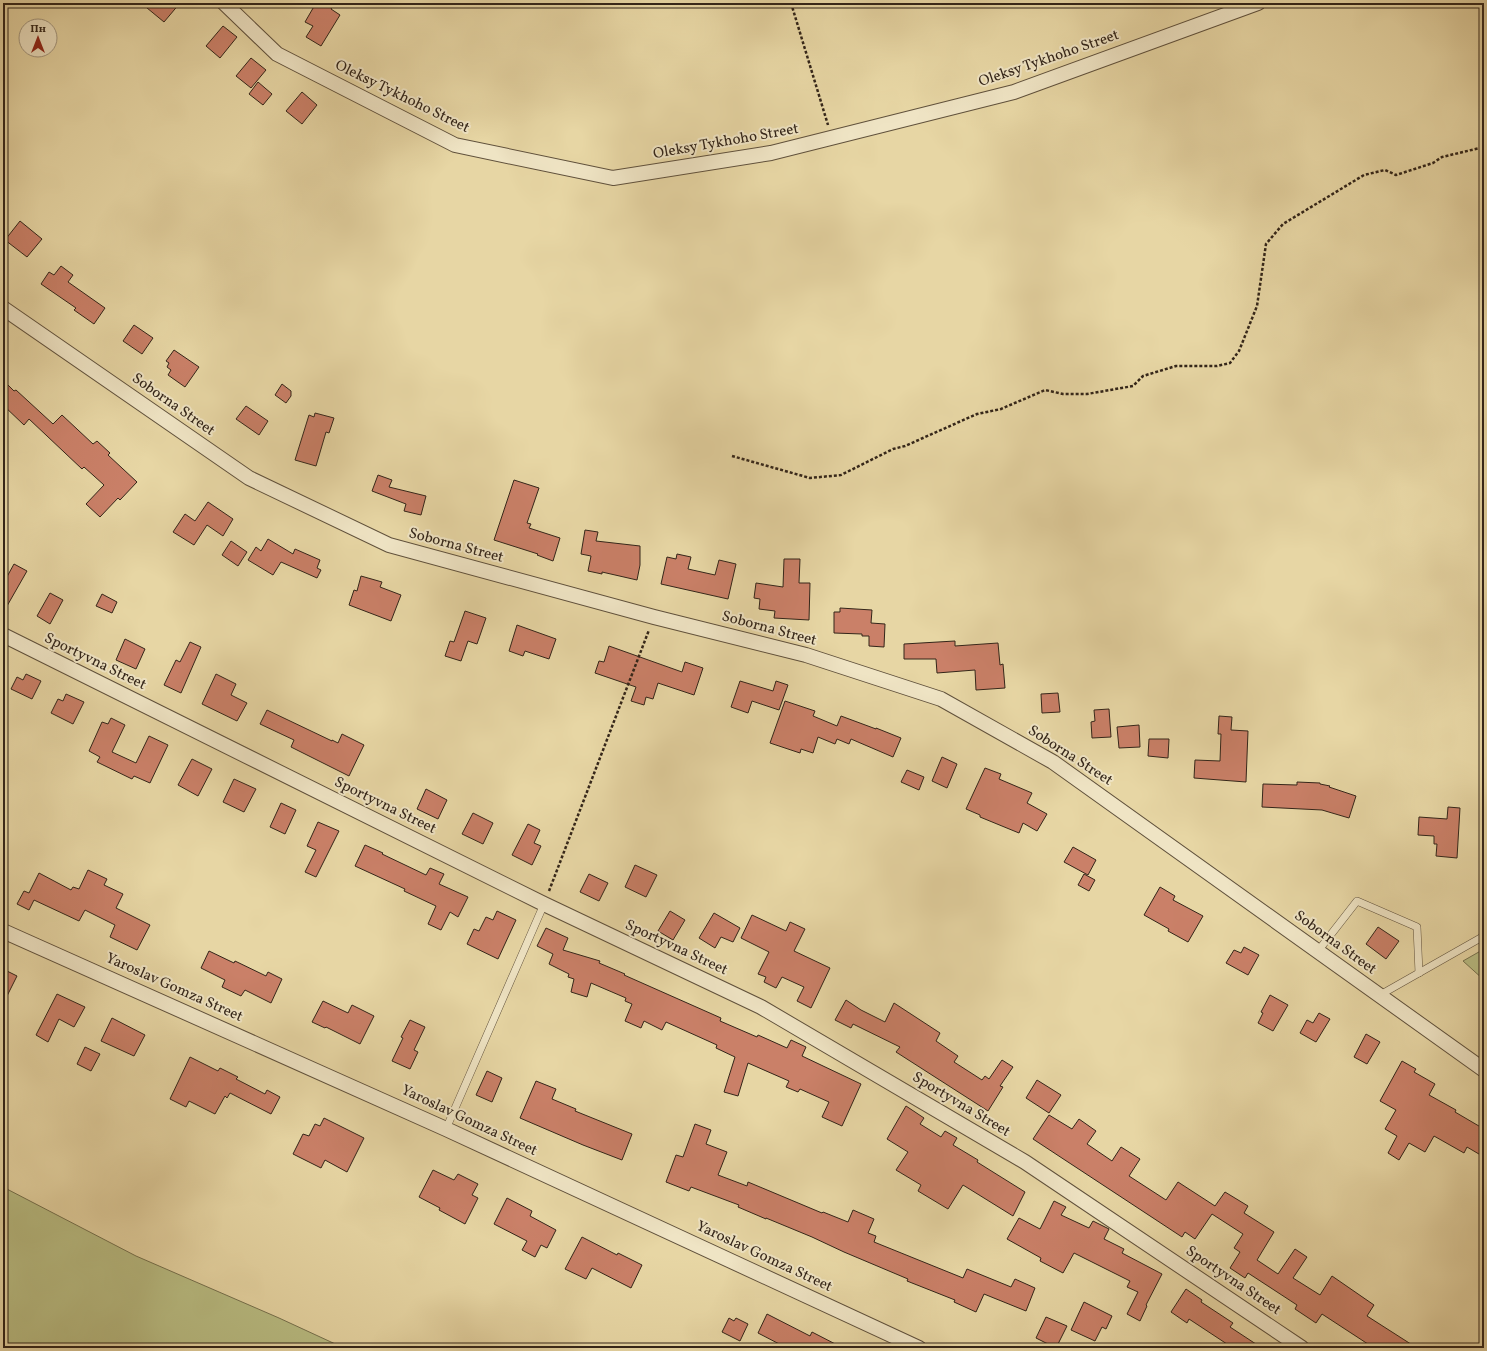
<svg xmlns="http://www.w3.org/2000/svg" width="1487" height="1351" viewBox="0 0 1487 1351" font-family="Vollkorn,serif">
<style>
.green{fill:#b9bd83;stroke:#76714e}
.building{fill:#ca8068;stroke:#332519}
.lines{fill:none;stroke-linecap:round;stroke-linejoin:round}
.lane-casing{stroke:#60513c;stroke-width:8}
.street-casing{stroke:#60513c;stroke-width:16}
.path{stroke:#332519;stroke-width:2.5;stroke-dasharray:3 2;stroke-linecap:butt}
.lane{stroke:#efe4c4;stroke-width:7}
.street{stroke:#efe4c4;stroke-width:14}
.labels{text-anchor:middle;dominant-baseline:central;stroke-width:4;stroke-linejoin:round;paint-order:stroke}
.street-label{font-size:15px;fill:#332519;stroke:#efe4c4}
</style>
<rect width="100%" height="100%" fill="#e7d6a4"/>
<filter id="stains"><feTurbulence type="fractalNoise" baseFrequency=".005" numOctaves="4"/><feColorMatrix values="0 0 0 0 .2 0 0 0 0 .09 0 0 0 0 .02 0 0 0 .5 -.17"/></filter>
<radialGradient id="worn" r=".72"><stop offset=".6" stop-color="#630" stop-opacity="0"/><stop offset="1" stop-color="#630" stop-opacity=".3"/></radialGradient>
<g class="green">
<polygon points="1484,949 1484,980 1463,961"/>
<polygon points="3,1187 136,1256 279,1318 344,1348 3,1348"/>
</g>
<g class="building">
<polygon points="141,3 180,3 164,22"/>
<polygon points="316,3 335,3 331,9 340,15 321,46 306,37 313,26 305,22"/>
<polygon points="223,26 237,37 220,58 206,46"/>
<polygon points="251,58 266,70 251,88 236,76"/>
<polygon points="258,82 272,94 263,105 249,94"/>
<polygon points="302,92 317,105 302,124 286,111"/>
<polygon points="20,221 42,239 27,257 5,240"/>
<polygon points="61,266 73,275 68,282 105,308 94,324 74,310 76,308 41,284 49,272 54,275"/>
<polygon points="134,325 153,338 142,354 123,341"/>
<polygon points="174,350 199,367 185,387 168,375 171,370 167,367 169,363 166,361"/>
<polygon points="3,380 14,391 16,390 53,424 62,415 93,444 97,441 110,453 108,455 137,482 120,500 118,498 100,517 86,504 104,485 84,467 82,469 29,419 24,425 3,405"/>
<polygon points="282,384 291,391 291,396 286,403 275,395"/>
<polygon points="246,406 268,421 259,435 236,419"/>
<polygon points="315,413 334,418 329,433 326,432 316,466 295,460 309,415 314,417"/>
<polygon points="378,475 392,480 389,487 426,496 421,515 404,511 406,504 372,491"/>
<polygon points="514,480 539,488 527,523 531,524 529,528 560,538 553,561 537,555 538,554 494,540"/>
<polygon points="208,502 233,519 223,536 207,525 194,545 173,532 185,514 195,521"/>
<polygon points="585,530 598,532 596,541 640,546 640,565 637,580 602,572 602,574 588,571 591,556 581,554"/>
<polygon points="268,539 293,554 295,549 320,560 317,568 321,570 317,578 281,562 273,575 248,560 256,547 261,551"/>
<polygon points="231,541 247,552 238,566 222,555"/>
<polygon points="677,554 691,557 688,569 715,575 719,560 736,564 728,599 661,584 667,557 676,559"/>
<polygon points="784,559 800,559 799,583 810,583 809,620 774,618 775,611 759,609 760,599 754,598 756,583 783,587"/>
<polygon points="14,564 27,571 3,613 3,584"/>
<polygon points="361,576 382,582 380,587 401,595 391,621 349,605 354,590 357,591"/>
<polygon points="50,593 63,600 50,624 37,616"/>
<polygon points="102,594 117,602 112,613 96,606"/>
<polygon points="840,608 872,610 871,623 885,624 884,647 869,646 869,636 862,636 862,634 834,633 834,612 840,612"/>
<polygon points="465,611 486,618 477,644 468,641 461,661 445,656 450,641 454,642"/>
<polygon points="517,625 556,639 549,659 525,651 523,656 509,651"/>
<polygon points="125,639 145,649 136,669 116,660"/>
<polygon points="955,641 955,646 998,643 1000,665 1003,664 1005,688 976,690 975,670 937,673 936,659 904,659 904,644"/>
<polygon points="190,642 201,647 181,693 164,685 176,660 180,662"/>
<polygon points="609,646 682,672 685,662 703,668 694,695 658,683 653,699 646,697 644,705 631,701 636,687 595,673 599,661 604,662"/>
<polygon points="26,674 41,681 32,699 11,689 17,677 23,680"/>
<polygon points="216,674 236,684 231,695 247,703 237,721 202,704"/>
<polygon points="740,681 773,691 776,681 788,685 779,710 752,701 748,713 731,707"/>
<polygon points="1058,693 1060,712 1042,713 1041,694"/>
<polygon points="66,694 84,702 73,724 51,713 58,699 63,701"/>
<polygon points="785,701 815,711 813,716 837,726 841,716 876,729 876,728 901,738 893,757 851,739 849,744 837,739 835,744 818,737 813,753 801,749 800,753 770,743"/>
<polygon points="1109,709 1111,737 1092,738 1091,722 1095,721 1094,710"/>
<polygon points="267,710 332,741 332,740 338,743 342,734 364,745 349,776 291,747 294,740 260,724"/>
<polygon points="1219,716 1232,717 1231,730 1248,731 1246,782 1194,778 1195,760 1220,761 1221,734 1218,734"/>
<polygon points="111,718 125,725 112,752 136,763 149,736 168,745 150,783 134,776 132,779 97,762 100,757 89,751 102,722 108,724"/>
<polygon points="1139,725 1140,747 1119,748 1117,727"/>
<polygon points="1149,739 1169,739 1168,758 1148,756"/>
<polygon points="942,757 957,764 947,788 932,781"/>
<polygon points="192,759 212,769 198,796 178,785"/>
<polygon points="985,768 1001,774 999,779 1032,793 1027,803 1047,814 1037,831 1023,823 1019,833 980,817 980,815 966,809"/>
<polygon points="907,770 924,777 919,790 901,782"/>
<polygon points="234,779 256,789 244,812 223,802"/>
<polygon points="1297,782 1320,783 1320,784 1330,786 1329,787 1356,796 1349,818 1322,810 1262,807 1263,784 1297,785"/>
<polygon points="426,789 447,800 438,819 417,809"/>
<polygon points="281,803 296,810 285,834 270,827"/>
<polygon points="1448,807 1460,808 1457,858 1436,856 1437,844 1434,844 1434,836 1418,835 1419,817 1447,819"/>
<polygon points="473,813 493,823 483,844 462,834"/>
<polygon points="318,822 339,831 316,877 305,872 316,850 307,846"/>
<polygon points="528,824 540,830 534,843 541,846 532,865 512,855"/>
<polygon points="365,845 383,853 382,854 426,875 430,868 444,874 439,884 468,897 458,917 450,912 441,930 428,924 436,906 404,891 405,889 355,866"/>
<polygon points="1073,847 1096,860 1088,875 1064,862"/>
<polygon points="635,865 657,875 646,897 625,887"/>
<polygon points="88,870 107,879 104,885 123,894 116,908 150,925 137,950 110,937 115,925 85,910 79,921 34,900 29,910 17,904 24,891 29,893 39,873 71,890 73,887 79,889"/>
<polygon points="589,874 608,883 599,901 580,892"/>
<polygon points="1084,874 1095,880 1089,891 1078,885"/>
<polygon points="1160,887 1175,896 1173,900 1203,916 1188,942 1168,931 1169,929 1144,915"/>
<polygon points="497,911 516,920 498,959 467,944 474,929 479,931 486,917 493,920"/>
<polygon points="670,911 685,920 673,940 658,931"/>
<polygon points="714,913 740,928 733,942 721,937 715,948 699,938"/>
<polygon points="752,915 786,931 790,922 805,929 794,951 830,968 811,1008 797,1001 804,987 782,977 776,988 764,982 766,977 758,974 769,952 741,938"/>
<polygon points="1378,927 1399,941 1386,959 1366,944"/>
<polygon points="546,928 568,938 563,950 600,961 599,963 625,974 624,975 721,1018 720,1021 757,1037 758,1035 787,1048 791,1040 806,1047 802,1056 861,1084 842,1126 822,1117 829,1102 800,1089 798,1092 786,1087 789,1081 748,1063 738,1096 724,1092 735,1057 716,1048 717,1045 666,1022 662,1030 644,1021 641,1028 625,1021 632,1004 625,1001 626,998 591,983 587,997 571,992 574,979 568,977 569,974 549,964 553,954 537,946"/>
<polygon points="1244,947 1259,955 1248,975 1226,963 1234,950 1241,953"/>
<polygon points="209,951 234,963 235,961 266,976 268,972 282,979 271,1003 245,990 241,996 222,987 225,980 201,968"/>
<polygon points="3,969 17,976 3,1004"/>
<polygon points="57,994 85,1007 74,1027 59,1019 48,1042 36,1035"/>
<polygon points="1270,995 1288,1005 1273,1031 1258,1023 1263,1013 1261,1012"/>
<polygon points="846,1000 861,1010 885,1022 894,1003 940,1033 936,1041 958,1056 954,1062 982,1080 985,1076 989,1079 1002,1060 1013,1067 1000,1086 1003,1087 988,1111 896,1052 900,1047 853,1024 851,1028 835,1020"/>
<polygon points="323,1001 348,1013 352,1005 374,1016 360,1044 326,1027 325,1028 312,1022"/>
<polygon points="1319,1013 1330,1019 1316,1042 1300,1033 1307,1020 1313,1023"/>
<polygon points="112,1018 145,1035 134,1056 101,1041"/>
<polygon points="410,1020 425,1027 414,1050 418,1052 410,1069 392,1061 403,1038 401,1037"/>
<polygon points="1366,1034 1380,1042 1367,1064 1354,1057"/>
<polygon points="85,1047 100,1054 91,1071 77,1064"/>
<polygon points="190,1057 218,1071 220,1068 238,1077 236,1079 265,1094 267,1090 280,1097 271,1114 230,1093 227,1098 225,1096 215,1114 189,1101 186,1107 170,1099"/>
<polygon points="1402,1061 1416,1069 1414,1072 1435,1084 1429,1095 1456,1110 1455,1112 1484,1129 1484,1157 1467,1147 1464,1153 1434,1136 1425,1152 1409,1143 1399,1160 1388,1153 1397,1136 1385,1129 1396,1110 1380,1101"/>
<polygon points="487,1071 502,1078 492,1102 476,1095"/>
<polygon points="1037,1080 1061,1095 1049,1113 1026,1098"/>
<polygon points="536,1081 556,1089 552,1099 576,1109 575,1111 632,1134 622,1160 583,1145 520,1118"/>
<polygon points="906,1106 924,1118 920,1124 941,1137 945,1131 957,1138 953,1145 978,1160 977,1162 1025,1192 1013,1216 963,1185 948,1209 918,1191 921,1185 896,1170 908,1152 887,1139"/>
<polygon points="1049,1115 1072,1129 1079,1119 1096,1131 1087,1144 1112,1161 1121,1147 1140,1159 1129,1176 1166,1200 1178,1182 1215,1206 1225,1192 1248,1206 1244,1213 1274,1232 1257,1260 1278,1274 1295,1249 1307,1257 1293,1278 1320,1295 1332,1276 1374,1305 1367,1316 1417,1348 1374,1348 1322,1314 1316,1323 1295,1309 1297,1305 1248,1273 1245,1278 1230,1268 1240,1252 1234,1248 1243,1234 1212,1214 1195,1239 1185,1232 1182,1237 1033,1139"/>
<polygon points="324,1118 364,1138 347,1172 325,1160 321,1168 293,1154 303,1134 309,1136 315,1124 320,1126"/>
<polygon points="695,1124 711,1130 706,1144 727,1152 718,1175 747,1186 748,1182 822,1213 823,1212 848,1222 853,1210 874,1219 868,1233 876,1236 874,1242 963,1278 967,1269 1011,1287 1015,1279 1035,1288 1026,1311 984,1294 976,1312 954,1302 955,1300 907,1281 908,1279 844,1252 812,1237 766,1218 766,1219 738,1207 739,1205 691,1187 689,1191 666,1182 676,1155 683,1157"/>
<polygon points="433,1170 454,1180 458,1174 478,1184 472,1195 478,1198 465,1224 439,1210 440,1208 419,1197"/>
<polygon points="507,1198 532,1211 530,1216 556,1230 547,1248 541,1245 535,1257 522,1250 527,1241 494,1224"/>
<polygon points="1054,1201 1066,1207 1061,1215 1089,1228 1093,1221 1109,1229 1104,1239 1124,1249 1122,1253 1162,1274 1146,1305 1147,1306 1140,1321 1127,1314 1138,1292 1127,1287 1130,1281 1074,1253 1063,1273 1040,1261 1041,1258 1007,1239 1019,1218 1040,1229"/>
<polygon points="582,1237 617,1255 618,1253 642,1265 631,1288 592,1268 586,1279 565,1269"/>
<polygon points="1186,1289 1202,1300 1201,1302 1233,1323 1230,1327 1262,1348 1233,1348 1189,1319 1187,1323 1171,1312"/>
<polygon points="1084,1302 1112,1316 1106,1329 1102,1327 1095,1341 1071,1330"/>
<polygon points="767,1314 810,1336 812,1332 843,1348 787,1348 758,1333"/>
<polygon points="1046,1317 1067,1326 1056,1348 1036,1338"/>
<polygon points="729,1318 734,1321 736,1318 748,1324 740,1341 722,1332"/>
</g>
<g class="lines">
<g class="lane-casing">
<g id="lane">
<polyline points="1318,951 1357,901 1417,927 1419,973"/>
<polyline points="1380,995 1484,936"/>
<polyline points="446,1129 544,904"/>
</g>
</g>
<g class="street-casing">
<g id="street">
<polyline points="224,3 277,54 455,145 613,178 771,153 1014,92 1258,3"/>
<polyline points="3,308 249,478 389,545 654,617 806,655 941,699 1053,762 1484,1070"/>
<polyline points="3,635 544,904 761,1007 1025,1162 1302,1348"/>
<polyline points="3,931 446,1129 919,1348"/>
</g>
</g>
<g class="path">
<polyline points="791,3 828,125"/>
<polyline points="732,456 810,478 841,475 893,449 905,446 977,414 1001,409 1045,390 1063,394 1087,394 1133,386 1143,376 1176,366 1217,366 1230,363 1239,351 1257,306 1266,244 1283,224 1364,175 1385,170 1396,175 1433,163 1442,157 1484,147"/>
<polyline points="549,891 649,630"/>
</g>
<use href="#lane" class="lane"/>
<use href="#street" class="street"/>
</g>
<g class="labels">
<g class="street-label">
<text transform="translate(1049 59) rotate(-19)">Oleksy Tykhoho Street</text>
<text transform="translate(402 97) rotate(26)">Oleksy Tykhoho Street</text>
<text transform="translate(726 142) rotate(-10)">Oleksy Tykhoho Street</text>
<text transform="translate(173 405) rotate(35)">Soborna Street</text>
<text transform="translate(456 546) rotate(15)">Soborna Street</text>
<text transform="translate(769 629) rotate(15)">Soborna Street</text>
<text transform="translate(95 662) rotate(26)">Sportyvna Street</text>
<text transform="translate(1070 756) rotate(33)">Soborna Street</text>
<text transform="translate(385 806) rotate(26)">Sportyvna Street</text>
<text transform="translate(1335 943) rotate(36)">Soborna Street</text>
<text transform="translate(676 948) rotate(25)">Sportyvna Street</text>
<text transform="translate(174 988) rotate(24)">Yaroslav Gomza Street</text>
<text transform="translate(961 1105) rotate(31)">Sportyvna Street</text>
<text transform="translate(469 1121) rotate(25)">Yaroslav Gomza Street</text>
<text transform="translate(764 1257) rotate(25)">Yaroslav Gomza Street</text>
<text transform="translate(1233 1281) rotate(34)">Sportyvna Street</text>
</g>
</g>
<rect width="1487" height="1351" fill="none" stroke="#e7d6a4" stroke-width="16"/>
<rect x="4" y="4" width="1479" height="1343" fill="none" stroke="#332519" stroke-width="2"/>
<rect x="8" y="8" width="1471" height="1335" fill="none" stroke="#332519"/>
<g transform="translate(38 38)"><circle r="19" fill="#efe4c4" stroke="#a49880"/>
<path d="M0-3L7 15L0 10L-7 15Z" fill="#8f2418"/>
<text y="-6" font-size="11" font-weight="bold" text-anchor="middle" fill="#332519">Пн</text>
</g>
<rect width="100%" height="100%" filter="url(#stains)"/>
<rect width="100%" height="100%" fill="url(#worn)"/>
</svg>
